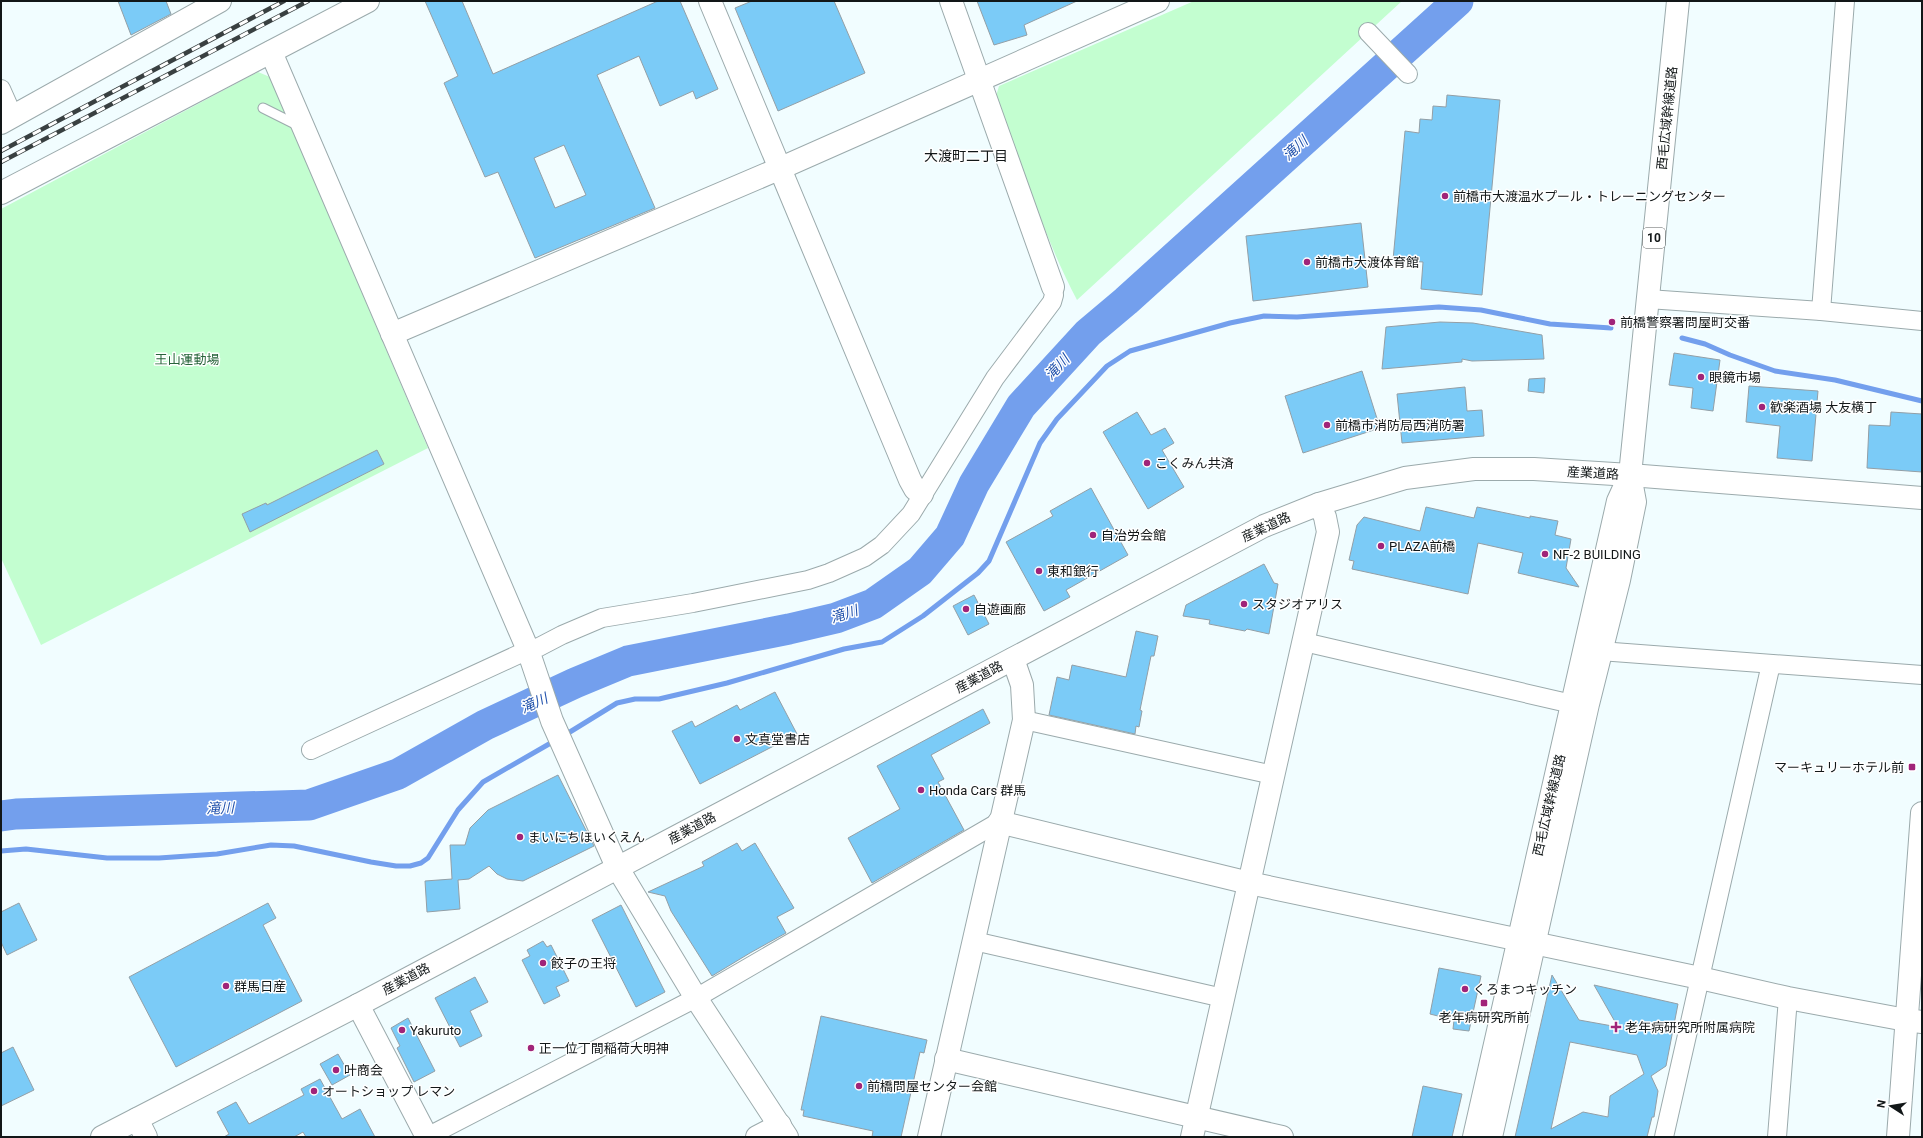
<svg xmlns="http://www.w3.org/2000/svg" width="1923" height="1138" viewBox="0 0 1923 1138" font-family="Roboto,'Noto Sans JP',sans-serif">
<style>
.green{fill:#c3fed0}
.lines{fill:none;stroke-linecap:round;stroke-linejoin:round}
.stream{stroke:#739fed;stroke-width:5}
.river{stroke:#739fed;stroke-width:31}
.building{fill:#7bcbf7;stroke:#939fa6;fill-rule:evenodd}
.lane-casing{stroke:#9baaac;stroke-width:11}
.street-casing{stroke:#9baaac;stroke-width:20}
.secondary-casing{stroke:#9baaac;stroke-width:24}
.primary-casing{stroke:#9baaac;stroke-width:24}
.lane{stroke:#fff;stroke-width:9}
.street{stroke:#fff;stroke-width:18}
.secondary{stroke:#fff;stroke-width:22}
.primary{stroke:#fff;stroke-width:22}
.rail-casing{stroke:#394041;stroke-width:4.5}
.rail{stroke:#fff;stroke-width:3;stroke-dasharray:9;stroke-linecap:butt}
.poi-dot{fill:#a02479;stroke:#fff;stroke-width:1.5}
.labels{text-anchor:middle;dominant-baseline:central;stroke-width:3;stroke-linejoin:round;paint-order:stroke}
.shield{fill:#fff;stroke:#595d5d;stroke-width:1}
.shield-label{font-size:12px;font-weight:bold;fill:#121718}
.street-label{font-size:13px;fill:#121718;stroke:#fff}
.poi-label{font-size:13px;fill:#121718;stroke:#fff;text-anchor:start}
.park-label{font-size:13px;fill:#27643a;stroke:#fff}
.water-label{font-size:14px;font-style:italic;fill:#2051ac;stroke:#fff}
.neighbourhood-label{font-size:14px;fill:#121718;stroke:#fff}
</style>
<rect width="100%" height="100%" fill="#f1fdff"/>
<g class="green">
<path d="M 1194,1 L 1402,1 L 1077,300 C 1043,235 1021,165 996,96 L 999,86 Z"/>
<polygon points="258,72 270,77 428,448 41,645 1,558 1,209"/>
</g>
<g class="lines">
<g class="stream">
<polyline points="1682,338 1705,344 1730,355 1775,371 1835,380 1922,401"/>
<polyline points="565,735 617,703 635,699 659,699 727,683 844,649 882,642 923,616 978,573 989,561 1040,443 1057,419 1107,366 1130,351 1230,323 1264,316 1297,317 1439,307 1481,310 1550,324 1611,328"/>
<polyline points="1,851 26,849 107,858 159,858 217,854 271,845 294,846 371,862 396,866 410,866 421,863 428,858 458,810 483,782 556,740"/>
</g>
<polyline class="river" points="1,816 16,814 309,805 398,774 485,725 575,683 628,661 789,629 836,618 873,604 920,571 950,536 974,484 1021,406 1088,333 1126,301 1458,1"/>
</g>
<g class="building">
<polygon points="118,1 166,1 171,14 131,35"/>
<path d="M 425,1 L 462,1 L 493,74 L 658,1 L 680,1 L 718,89 L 696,99 L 693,91 L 660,106 L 639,56 L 597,75 L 655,208 L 535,258 L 498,172 L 485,177 L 444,83 L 458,76 ZM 564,145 L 586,195 L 555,208 L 534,158 Z"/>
<polygon points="752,1 834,1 865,73 778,111 735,8"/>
<polygon points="977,1 1077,1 1024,25 1027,35 994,45"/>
<polygon points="1447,95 1500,100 1482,295 1421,289 1423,262 1393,260 1405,131 1419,133 1420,119 1432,120 1433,106 1446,107"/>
<polygon points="1361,223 1368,287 1253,301 1246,236"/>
<polygon points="1440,322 1473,323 1542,335 1544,359 1472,361 1462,359 1462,362 1382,369 1386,327"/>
<polygon points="1674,353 1720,360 1713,411 1691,408 1693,388 1669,385"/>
<polygon points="1362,371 1380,428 1303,453 1285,396"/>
<polygon points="1545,378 1544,393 1528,391 1529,379"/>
<polygon points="1749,386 1818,391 1812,461 1777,458 1780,426 1746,422"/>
<polygon points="1465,387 1467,411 1482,410 1484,436 1402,443 1397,394"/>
<polygon points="1137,412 1151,435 1165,428 1174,443 1162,450 1184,487 1148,509 1103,432"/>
<polygon points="1891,412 1922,414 1922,472 1867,468 1869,425 1890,426"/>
<polygon points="377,450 384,464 250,532 242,514 266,503 267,505"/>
<polygon points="1091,488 1128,555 1066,590 1070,597 1044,611 1006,542 1053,516 1050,511"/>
<polygon points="1426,507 1474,518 1477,507 1530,518 1530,516 1558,521 1555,535 1571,539 1566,568 1579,587 1518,573 1523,553 1478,543 1468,594 1352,569 1354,561 1349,560 1357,525 1364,517 1420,531"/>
<polygon points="1264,564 1274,583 1278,584 1269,634 1247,629 1245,631 1209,624 1210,620 1183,616 1186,605"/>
<polygon points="974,595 989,624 968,635 953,606"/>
<polygon points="1136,631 1158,636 1154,656 1151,656 1140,710 1142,711 1139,727 1136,726 1135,734 1049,715 1057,677 1069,680 1072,665 1126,677"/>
<polygon points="775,692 797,734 700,784 672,731 692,721 695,727 737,705 740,710"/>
<polygon points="983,709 990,723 931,755 944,779 938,782 964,830 872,883 848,838 900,809 877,766"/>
<polygon points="558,775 594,846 523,881 507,879 497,874 489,866 469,879 458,880 460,909 427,912 425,881 452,879 450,845 465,845 470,828 488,810"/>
<polygon points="737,843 742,851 755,843 794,908 777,917 786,933 750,953 712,976 671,911 665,896 648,892 704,866 702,862"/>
<polygon points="19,903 37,940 7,955 1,942 1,912"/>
<polygon points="268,903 276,918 263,925 302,1001 176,1067 129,977"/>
<polygon points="621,905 665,992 636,1007 592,920"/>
<polygon points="543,941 547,947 551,945 569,981 556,987 560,996 544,1004 522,960 530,956 527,950"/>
<polygon points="1439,968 1481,976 1469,1031 1453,1029 1454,1020 1430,1014"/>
<path d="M 1552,975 L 1579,1020 L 1618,1027 L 1594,985 L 1678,1004 L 1666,1066 L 1651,1076 L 1658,1091 L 1654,1117 L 1652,1117 L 1647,1137 L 1515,1137 ZM 1570,1042 L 1637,1055 L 1644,1074 L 1610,1096 L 1608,1117 L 1583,1112 L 1551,1129 Z"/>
<polygon points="475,977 488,1002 470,1011 482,1036 460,1047 435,998"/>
<polygon points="821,1016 927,1040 924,1053 920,1052 901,1137 872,1137 873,1131 803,1116 804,1110 801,1110"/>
<polygon points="408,1018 435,1071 414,1082 397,1048 400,1046 391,1028"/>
<polygon points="13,1047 34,1090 1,1106 1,1053"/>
<polygon points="338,1054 350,1075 332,1085 320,1064"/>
<polygon points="320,1079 342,1119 360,1109 375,1137 306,1137 303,1132 294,1137 224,1137 229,1134 217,1112 236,1102 249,1124 304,1095 301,1089"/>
<polygon points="1423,1086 1462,1094 1452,1137 1412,1137"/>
</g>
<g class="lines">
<g class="lane-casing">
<polyline id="lane" points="263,108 299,126"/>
</g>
<g class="street-casing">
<g id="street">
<polyline points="1368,32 1408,74"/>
<polyline points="1,89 13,116"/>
<polyline points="1648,299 1821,311 1922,321"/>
<polyline points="1821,311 1845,1"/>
<polyline points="1304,642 1572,704"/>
<polyline points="1600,651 1922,675"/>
<polyline points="1024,720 1273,775"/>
<polyline points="311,750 528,650 539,647 562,635 602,618 693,603 808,580 829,573 865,557 882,545 911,514 995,378 1052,302 1054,295 1053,287"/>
<polyline points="974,941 1223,998"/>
<polyline points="427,1137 696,998 999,822"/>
<polyline points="1664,1137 1771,664"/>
<polyline points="1777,1137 1788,998"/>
</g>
</g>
<g class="secondary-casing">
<g id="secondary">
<polyline points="710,1 910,480 915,489 922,494"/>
<polyline points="951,1 1053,287"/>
<polyline points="271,52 528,650 552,721 617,867 696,998 787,1137"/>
<polyline points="1,123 220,1"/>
<polyline points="1,193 368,1"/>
<polyline points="392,334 781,168 1158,1"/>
<polyline points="999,822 1249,883 1700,978 1788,998 1906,1020 1922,1022"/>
<polyline points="358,1005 427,1137"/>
<polyline points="946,1059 1282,1137"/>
<polyline points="137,1119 146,1137"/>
<polyline points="102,1137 358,1005 1264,526 1319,504 1405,478 1474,469 1534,469 1630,475"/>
<polyline points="757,1137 780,1125"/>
<polyline points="929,1137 1024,720 1022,685 1013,659"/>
<polyline points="1192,1137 1328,532 1325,517 1319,504"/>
<polyline points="1474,1137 1618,501 1630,475"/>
<polyline points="1491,1137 1588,704 1619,580 1635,502 1630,475"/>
<polyline points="1898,1137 1922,813"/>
</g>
</g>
<g class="primary-casing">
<polyline id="primary" points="1678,1 1630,475 1922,498"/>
</g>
<use href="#lane" class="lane"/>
<use href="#street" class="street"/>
<use href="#secondary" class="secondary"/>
<use href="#primary" class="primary"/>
<g class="rail-casing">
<g id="rail">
<polyline points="1,151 284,1"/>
<polyline points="1,162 308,1"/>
</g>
</g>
<use href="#rail" class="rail"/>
</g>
<g class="poi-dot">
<circle cx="1445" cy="196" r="4"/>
<circle cx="1307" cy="262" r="4"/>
<circle cx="1612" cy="322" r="4"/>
<circle cx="1701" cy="377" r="4"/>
<circle cx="1762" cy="407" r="4"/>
<circle cx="1327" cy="425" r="4"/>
<circle cx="1147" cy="463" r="4"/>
<circle cx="1093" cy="535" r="4"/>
<circle cx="1381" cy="546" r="4"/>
<circle cx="1545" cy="554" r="4"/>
<circle cx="1039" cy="571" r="4"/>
<circle cx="1244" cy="604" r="4"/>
<circle cx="966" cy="609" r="4"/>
<circle cx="737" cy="739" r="4"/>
<rect x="1908" y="763" width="8" height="8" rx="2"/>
<circle cx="921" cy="790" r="4"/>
<circle cx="520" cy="837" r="4"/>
<circle cx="543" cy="963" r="4"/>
<circle cx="226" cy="986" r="4"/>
<circle cx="1465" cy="989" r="4"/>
<rect x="1480" y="999" width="8" height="8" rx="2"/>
<path d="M1614 1021h4v4h4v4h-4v4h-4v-4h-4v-4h4z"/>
<circle cx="402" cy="1030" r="4"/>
<circle cx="531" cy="1048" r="4"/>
<circle cx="336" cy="1070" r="4"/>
<circle cx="859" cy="1086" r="4"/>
<circle cx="314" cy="1091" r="4"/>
</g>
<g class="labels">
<rect class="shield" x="1643" y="228" width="22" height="20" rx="3"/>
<g class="shield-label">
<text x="1654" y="238">10</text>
</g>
<g class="street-label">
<text transform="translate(1667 118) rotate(-84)">西毛広域幹線道路</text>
<text transform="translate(1593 473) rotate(3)">産業道路</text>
<text transform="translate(1266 527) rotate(-25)">産業道路</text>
<text transform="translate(979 677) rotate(-28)">産業道路</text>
<text transform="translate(1549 805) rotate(-77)">西毛広域幹線道路</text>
<text transform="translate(692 828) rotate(-28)">産業道路</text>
<text transform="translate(406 979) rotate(-28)">産業道路</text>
</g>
<g class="poi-label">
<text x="1453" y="196">前橋市大渡温水プール・トレーニングセンター</text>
<text x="1315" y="262">前橋市大渡体育館</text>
<text x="1620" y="322">前橋警察署問屋町交番</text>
<text x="1709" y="377">眼鏡市場</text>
<text x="1770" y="407">歓楽酒場 大友横丁</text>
<text x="1335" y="425">前橋市消防局西消防署</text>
<text x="1155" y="463">こくみん共済</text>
<text x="1101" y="535">自治労会館</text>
<text x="1389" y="546">PLAZA前橋</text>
<text x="1553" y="554">NF-2 BUILDING</text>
<text x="1047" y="571">東和銀行</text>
<text x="1252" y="604">スタジオアリス</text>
<text x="974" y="609">自遊画廊</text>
<text x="745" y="739">文真堂書店</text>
<text x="1904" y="767" text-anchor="end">マーキュリーホテル前</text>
<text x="929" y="790">Honda Cars 群馬</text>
<text x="528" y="837">まいにちほいくえん</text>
<text x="551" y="963">餃子の王将</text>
<text x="234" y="986">群馬日産</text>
<text x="1473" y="989">くろまつキッチン</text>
<text x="1484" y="1017" text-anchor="middle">老年病研究所前</text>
<text x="1625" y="1027">老年病研究所附属病院</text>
<text x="410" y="1030">Yakuruto</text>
<text x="539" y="1048">正一位丁間稲荷大明神</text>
<text x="344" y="1070">叶商会</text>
<text x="867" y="1086">前橋問屋センター会館</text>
<text x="322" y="1091">オートショップ レマン</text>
</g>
<g class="park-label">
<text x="187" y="359">王山運動場</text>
</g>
<g class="water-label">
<text transform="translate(1295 148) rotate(-42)">滝川</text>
<text transform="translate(1057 367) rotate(-47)">滝川</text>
<text transform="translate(844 614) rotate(-18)">滝川</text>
<text transform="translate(534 703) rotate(-24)">滝川</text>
<text transform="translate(220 808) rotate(-2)">滝川</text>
</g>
<g class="neighbourhood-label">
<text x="966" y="156">大渡町二丁目</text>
</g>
</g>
<rect width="1923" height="1138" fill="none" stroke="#121718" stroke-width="4"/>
<g transform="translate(1891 1106) rotate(282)" stroke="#ffffff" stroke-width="3" paint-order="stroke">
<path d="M0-3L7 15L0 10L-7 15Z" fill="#121718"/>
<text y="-6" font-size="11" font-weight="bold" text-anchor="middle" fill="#121718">N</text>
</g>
</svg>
